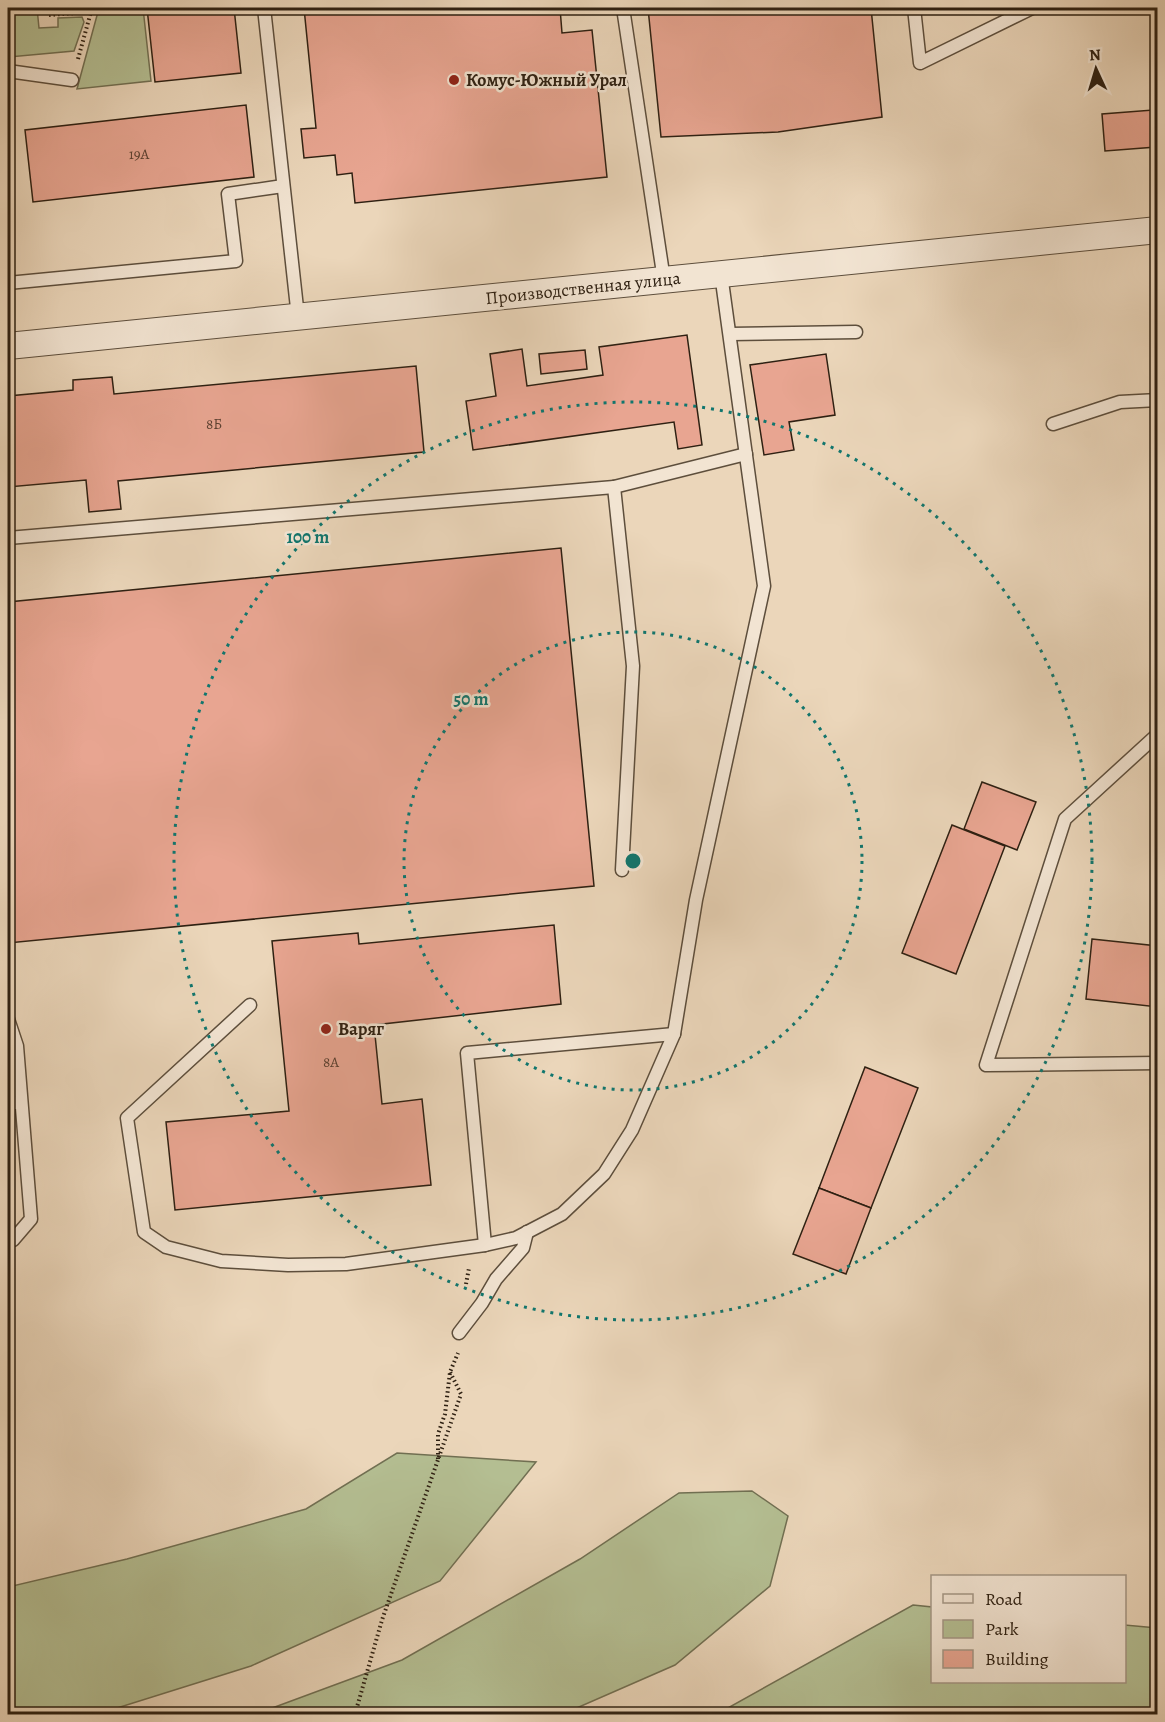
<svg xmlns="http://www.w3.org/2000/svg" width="1165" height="1722" viewBox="0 0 1165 1722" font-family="Alegreya,serif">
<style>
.green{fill:#b4be92;stroke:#716f52;stroke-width:1.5}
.building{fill:#e8a591;stroke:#2e2012;stroke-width:1.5}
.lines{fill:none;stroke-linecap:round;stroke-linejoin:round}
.lane-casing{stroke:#5d4e3c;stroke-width:15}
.street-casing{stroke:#5d4e3c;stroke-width:28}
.path{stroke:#2e2012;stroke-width:4;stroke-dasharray:1.5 3;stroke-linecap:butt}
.lane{stroke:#f2e4d2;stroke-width:12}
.street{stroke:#f2e4d2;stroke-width:26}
.ring{fill:none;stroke:#0f766e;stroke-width:3;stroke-dasharray:3 6}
.poi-dot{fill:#8f2418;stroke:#f2e4d2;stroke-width:2}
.labels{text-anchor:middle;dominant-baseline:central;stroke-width:5;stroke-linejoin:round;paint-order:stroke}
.number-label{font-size:15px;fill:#5c4132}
.poi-label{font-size:18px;font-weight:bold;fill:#2e2012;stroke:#f2e4d2;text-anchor:start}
.street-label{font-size:18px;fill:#2e2012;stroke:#f2e4d2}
.centre{fill:#0f766e;stroke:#f2e4d2;stroke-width:3}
.ring-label{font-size:18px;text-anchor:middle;font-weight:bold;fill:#0f766e;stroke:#f2e4d2;stroke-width:5;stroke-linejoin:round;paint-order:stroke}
</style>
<rect width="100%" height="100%" fill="#ebd6ba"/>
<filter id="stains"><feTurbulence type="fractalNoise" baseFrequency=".00333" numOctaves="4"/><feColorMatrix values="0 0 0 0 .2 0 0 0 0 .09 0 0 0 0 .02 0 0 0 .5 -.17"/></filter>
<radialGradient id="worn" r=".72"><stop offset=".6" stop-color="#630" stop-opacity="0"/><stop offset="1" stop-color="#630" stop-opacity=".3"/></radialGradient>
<g class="green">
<polygon points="8,8 37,8 39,28 58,27 58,18 82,17 84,22 74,51 9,57 8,54"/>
<polygon points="99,8 143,8 151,81 77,89"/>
<polygon points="397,1453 536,1462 440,1581 251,1666 98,1714 8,1714 8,1587 127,1559 306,1509"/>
<polygon points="752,1491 788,1516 770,1586 675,1665 563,1714 256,1714 402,1660 580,1559 679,1493"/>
<polygon points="913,1605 932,1607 932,1682 1124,1682 1125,1625 1157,1628 1157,1714 717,1714"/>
</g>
<g class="building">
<polygon points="147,8 234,8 241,73 155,82"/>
<polygon points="304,8 532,8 533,10 560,8 562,33 592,30 607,177 355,203 352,173 337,175 335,155 304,158 301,129 316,128"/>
<polygon points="648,8 871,8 882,117 778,132 661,137"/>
<polygon points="246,105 254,177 33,202 25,130"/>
<polygon points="1153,110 1156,147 1105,151 1102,114"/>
<polygon points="687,335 702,445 678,449 674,422 473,450 466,401 496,396 490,354 522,349 527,386 603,375 599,347"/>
<polygon points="585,350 587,369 541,374 539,354"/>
<polygon points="826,354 835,415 789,422 794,450 764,455 750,365"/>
<polygon points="416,366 424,452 118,481 121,509 89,512 86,480 8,487 8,396 73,390 73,380 112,377 114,394"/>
<polygon points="561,548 594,886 8,943 8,602"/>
<polygon points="982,782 1036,802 1017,850 964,829"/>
<polygon points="952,825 1005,846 956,974 902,953"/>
<polygon points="554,925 561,1004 374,1025 382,1104 422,1099 431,1185 175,1210 166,1122 289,1111 272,941 358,933 359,944"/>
<polygon points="1092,939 1158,946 1158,1007 1086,999"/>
<polygon points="865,1067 918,1088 871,1208 819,1188"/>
<polygon points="819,1188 871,1208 846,1274 793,1254"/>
</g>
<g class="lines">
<g class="lane-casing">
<g id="lane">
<polyline points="264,8 298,317"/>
<polyline points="623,8 664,280"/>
<polyline points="914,8 920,63 1032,8"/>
<polyline points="8,71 72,80"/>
<polyline points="8,283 236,261 228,194 283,186"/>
<polyline points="730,334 856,332"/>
<polyline points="1053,424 1120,402 1158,400"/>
<polyline points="614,487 746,454"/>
<polyline points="8,538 614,487 633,666 622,870"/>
<polyline points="1158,734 1065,819 986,1065 1158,1063"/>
<polyline points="250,1005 127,1118 144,1232 166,1247 221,1261 288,1265 346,1264 485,1245 516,1238 562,1214 604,1174 632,1130 674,1034 696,900 764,586 721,274"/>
<polyline points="8,1019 17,1046 31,1219 13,1240 8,1241"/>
<polyline points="8,1103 21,1103"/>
<polyline points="485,1245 467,1053 674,1034"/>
<polyline points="459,1333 482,1303 496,1279 523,1248 527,1232"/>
</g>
</g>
<g class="street-casing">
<polyline id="street" points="8,346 1158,230"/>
</g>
<g class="path">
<polyline points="49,15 91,12"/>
<polyline points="78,59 92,8"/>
<polyline points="466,1284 469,1268"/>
<polyline points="438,1459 438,1434 445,1414 450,1372 458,1353"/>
<polyline points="355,1714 382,1620 461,1394 450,1372"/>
</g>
<use href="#lane" class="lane"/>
<use href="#street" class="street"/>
</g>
<g class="ring">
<circle cx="633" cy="861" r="229"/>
<circle cx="633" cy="861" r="459"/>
</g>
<g class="poi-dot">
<circle cx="454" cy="80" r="6"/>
<circle cx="326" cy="1029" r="6"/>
</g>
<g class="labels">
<g class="number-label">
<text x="139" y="154">19А</text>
<text x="214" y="424">8Б</text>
<text x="331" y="1062">8А</text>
</g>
<g class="poi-label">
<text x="466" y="80">Комус-Южный Урал</text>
<text x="338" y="1029">Варяг</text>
</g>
<g class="street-label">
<text transform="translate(583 288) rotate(-6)">Производственная улица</text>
</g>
</g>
<circle cx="633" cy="861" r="9" class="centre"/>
<g class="ring-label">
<text x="308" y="543">100 m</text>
<text x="471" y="705">50 m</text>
</g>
<rect width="1165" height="1722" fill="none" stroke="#ebd6ba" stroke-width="30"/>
<rect x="9" y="9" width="1147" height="1704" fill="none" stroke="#2e2012" stroke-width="3"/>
<rect x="15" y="15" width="1135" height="1692" fill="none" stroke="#2e2012" stroke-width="1.5"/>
<rect x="931" y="1575" width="195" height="108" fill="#f2e4d2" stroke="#a49685" stroke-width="1.5"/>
<rect x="943" y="1594" width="30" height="9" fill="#f2e4d2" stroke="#a49685" stroke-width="1.5"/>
<text x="985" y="1605" font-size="18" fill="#2e2012">Road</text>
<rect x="943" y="1620" width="30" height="18" fill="#b4be92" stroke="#a49685" stroke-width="1.5"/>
<text x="985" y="1635" font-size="18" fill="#2e2012">Park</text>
<rect x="943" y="1650" width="30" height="18" fill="#e8a591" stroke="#a49685" stroke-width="1.5"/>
<text x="985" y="1665" font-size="18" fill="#2e2012">Building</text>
<g transform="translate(1096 69) rotate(356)" stroke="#f2e4d2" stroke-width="4.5" paint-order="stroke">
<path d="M0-4.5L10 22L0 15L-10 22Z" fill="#2e2012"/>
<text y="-9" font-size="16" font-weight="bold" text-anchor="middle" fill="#2e2012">N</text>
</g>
<rect width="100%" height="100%" filter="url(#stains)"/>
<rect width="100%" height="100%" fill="url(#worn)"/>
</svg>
